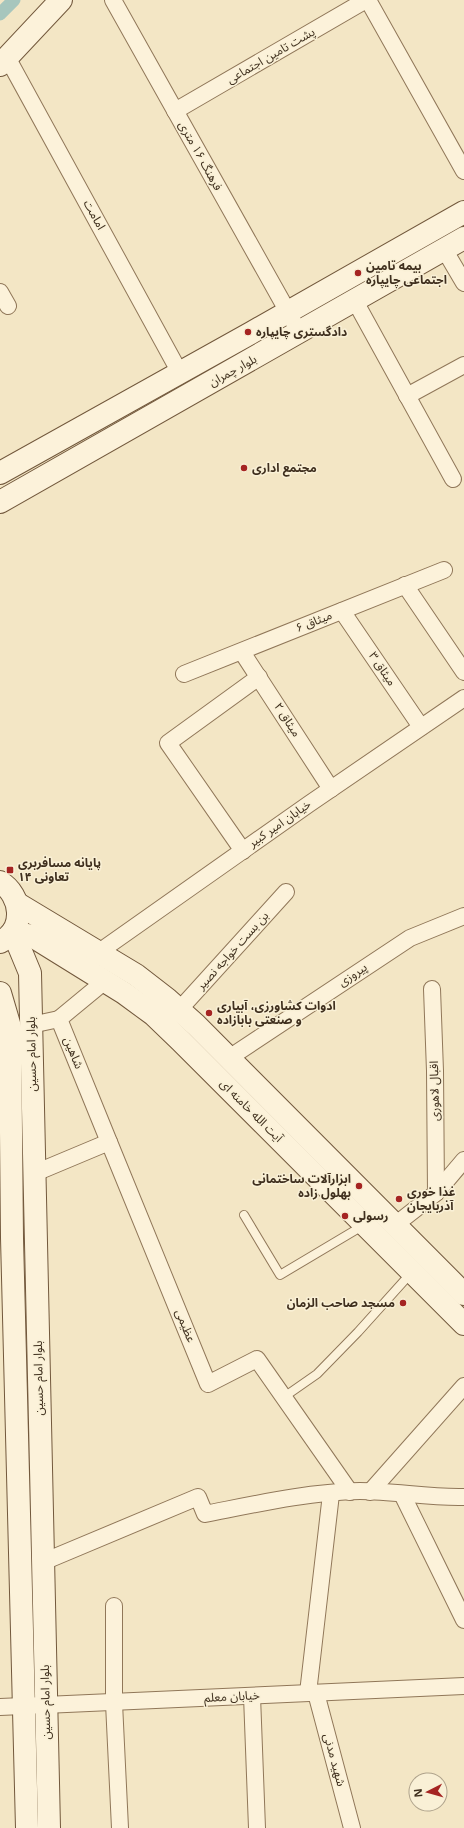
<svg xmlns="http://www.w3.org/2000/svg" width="464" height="1828" viewBox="0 0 464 1828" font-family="Georgia,'Noto Sans Arabic',serif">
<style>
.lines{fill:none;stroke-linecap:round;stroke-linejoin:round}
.canal{stroke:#a7c6bd;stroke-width:13}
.lane-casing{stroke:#907759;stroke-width:10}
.street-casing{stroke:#907759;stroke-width:18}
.secondary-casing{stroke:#72583c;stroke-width:24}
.lane{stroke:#fcf2da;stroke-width:8}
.street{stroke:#fcf2da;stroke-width:16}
.secondary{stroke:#fcf2da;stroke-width:22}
.poi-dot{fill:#a52422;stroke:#f9f0d6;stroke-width:1.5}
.labels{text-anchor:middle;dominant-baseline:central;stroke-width:3;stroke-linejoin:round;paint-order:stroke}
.street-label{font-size:12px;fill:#3f2f1e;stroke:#f9f0d6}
.poi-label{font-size:12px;font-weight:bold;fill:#3f2f1e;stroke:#f9f0d6;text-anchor:start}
</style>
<rect width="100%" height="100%" fill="#f3e6c5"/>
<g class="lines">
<polyline class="canal" points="0,14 14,0"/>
<g class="lane-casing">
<g id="lane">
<polyline points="244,1215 280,1275 364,1225"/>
<polyline points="284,1397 317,1374 358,1332 412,1272"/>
</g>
</g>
<g class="street-casing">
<g id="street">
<polyline points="113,0 293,321"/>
<polyline points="368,0 464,171"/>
<polyline points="7,57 180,373"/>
<polyline points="175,111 366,0"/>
<polyline points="444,249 464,283"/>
<polyline points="0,292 8,306"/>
<polyline points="355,301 453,479"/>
<polyline points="407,396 464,365"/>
<polyline points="405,585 464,672"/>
<polyline points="342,611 421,727"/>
<polyline points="242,652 331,789"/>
<polyline points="184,674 444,570"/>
<polyline points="243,851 168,743 259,677"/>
<polyline points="99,952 309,804 464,698"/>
<polyline points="105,981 59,1019 109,1142"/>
<polyline points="432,989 435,1071 436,1193"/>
<polyline points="179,1010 286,892"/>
<polyline points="31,1025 59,1019"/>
<polyline points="229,1058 410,938 464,916"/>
<polyline points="35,1173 109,1142 208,1384 257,1359 350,1492"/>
<polyline points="395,1225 436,1193 464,1160"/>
<polyline points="370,1492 464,1386"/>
<polyline points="402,1494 464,1620"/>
<path d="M 43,1562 L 198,1497 L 205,1514 C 256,1504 308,1492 360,1491 C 395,1491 429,1498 464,1497"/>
<polyline points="114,1606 114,1703 120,1828"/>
<polyline points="308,1693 331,1494"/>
<polyline points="316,1693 352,1828"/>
<polyline points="252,1696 257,1828"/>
<polyline points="0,1707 464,1686"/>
</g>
</g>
<g class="secondary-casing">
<g id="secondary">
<polyline points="0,65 61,0"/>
<polyline points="0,473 251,333 464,212"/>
<polyline points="0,502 464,238"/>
<path d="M 0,882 C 22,895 26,930 0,942"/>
<polyline points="18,904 136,975 167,999 196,1025 464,1294"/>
<polyline points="13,932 30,973 49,1828"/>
<polyline points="13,932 32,936 124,993 154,1015 181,1041 464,1324"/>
<polyline points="0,993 10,1027 12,1238 27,1828"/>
</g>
</g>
<use href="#lane" class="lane"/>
<use href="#street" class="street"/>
<use href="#secondary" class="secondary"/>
</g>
<g class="poi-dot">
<circle cx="358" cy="273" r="4"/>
<circle cx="248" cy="332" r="4"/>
<circle cx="244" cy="468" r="4"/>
<rect x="6" y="866" width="8" height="8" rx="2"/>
<circle cx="209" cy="1013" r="4"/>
<circle cx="359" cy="1186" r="4"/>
<circle cx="399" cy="1199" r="4"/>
<circle cx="345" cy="1216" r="4"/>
<circle cx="403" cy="1303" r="4"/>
</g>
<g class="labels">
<g class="street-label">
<text transform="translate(271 56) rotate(-30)">پشت تامین اجتماعی</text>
<text transform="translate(200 156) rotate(61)">فرهنگ ۱۶ متری</text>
<text transform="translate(94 215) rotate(61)">امامت</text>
<text transform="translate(233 371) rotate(-29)">بلوار چمران</text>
<text transform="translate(314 622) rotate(-22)">میثاق ۶</text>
<text transform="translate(382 669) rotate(56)">میثاق ۳</text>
<text transform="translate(287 720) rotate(57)">میثاق ۲</text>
<text transform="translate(280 824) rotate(-35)">خیابان امیر کبیر</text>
<text transform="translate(233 951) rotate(-48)">بن بست خواجه نصیر</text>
<text transform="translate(353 975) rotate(-34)">پیروزی</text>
<text transform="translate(73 1053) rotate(68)">شاهین</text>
<text transform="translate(32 1054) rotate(-91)">بلوار امام حسین</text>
<text transform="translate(435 1091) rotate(-91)">اقبال لاهوری</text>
<text transform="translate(251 1111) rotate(45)">آیت الله خامنه ای</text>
<text transform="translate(185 1326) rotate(68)">عظیمی</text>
<text transform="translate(39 1378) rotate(-91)">بلوار امام حسین</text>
<text transform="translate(232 1697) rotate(-3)">خیابان معلم</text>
<text transform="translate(46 1702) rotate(-91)">بلوار امام حسین</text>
<text transform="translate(334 1760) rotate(75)">شهید مدنی</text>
</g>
<g class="poi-label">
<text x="366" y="266">بیمه تامین<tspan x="366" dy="14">اجتماعی چایپاره</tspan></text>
<text x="256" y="332">دادگستری چایپاره</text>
<text x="252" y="468">مجتمع اداری</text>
<text x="18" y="863">پایانه مسافربری<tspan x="18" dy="14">تعاونی ۱۴</tspan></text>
<text x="217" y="1006">ادوات کشاورزی، آبیاری<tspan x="217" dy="14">و صنعتی بابازاده</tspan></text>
<text x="351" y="1179" text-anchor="end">ابزارآلات ساختمانی<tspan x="351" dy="14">بهلول زاده</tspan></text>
<text x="407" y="1192">غذا خوری<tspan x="407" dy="14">آذربایجان</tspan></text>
<text x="353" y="1216">رسولی</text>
<text x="395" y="1303" text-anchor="end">مسجد صاحب الزمان</text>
</g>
</g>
<g transform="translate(428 1792) rotate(264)"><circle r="19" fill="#f9f0d6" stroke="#afa38c"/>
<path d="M0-3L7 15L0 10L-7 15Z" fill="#a52422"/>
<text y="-6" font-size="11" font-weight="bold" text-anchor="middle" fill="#3f2f1e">N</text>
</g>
</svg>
